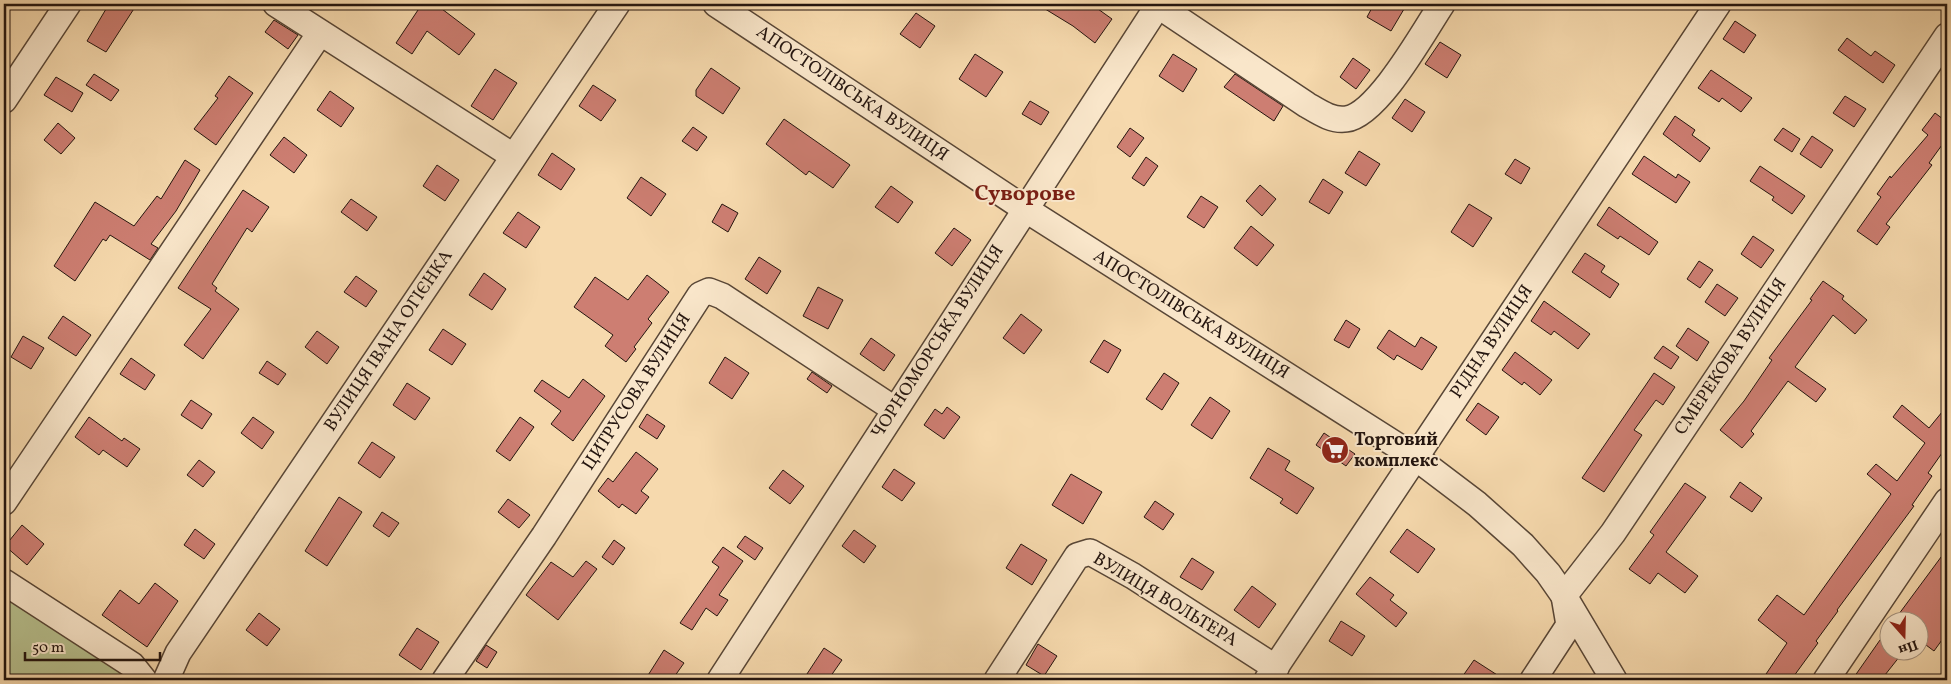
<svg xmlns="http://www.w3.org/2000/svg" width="1951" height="684" viewBox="0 0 1951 684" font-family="Vollkorn,serif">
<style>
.green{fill:#b7c08e;stroke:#6e6a4e}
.building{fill:#cd7e72;stroke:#24150f}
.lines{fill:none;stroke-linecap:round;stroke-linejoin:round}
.minor-casing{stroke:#584636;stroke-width:28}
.minor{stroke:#f9e6ca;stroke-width:25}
.labels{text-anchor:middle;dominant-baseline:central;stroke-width:4;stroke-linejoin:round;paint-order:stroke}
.street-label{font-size:18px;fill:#24150f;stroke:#f9e6ca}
.poi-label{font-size:18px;font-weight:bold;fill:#24150f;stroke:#f9e6ca;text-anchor:start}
.district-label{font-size:22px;font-weight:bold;fill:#7a1f14;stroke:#f9e6ca}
</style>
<rect width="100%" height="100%" fill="#f6d9ad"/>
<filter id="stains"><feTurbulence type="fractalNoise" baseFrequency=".004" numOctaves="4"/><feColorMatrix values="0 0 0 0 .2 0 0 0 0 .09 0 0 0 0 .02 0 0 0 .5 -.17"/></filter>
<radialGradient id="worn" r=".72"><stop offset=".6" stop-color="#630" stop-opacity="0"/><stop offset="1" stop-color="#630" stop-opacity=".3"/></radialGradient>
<polygon class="green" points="4,591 137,680 4,680"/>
<g class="building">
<polygon points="109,4 137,4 106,52 87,41"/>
<polygon points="422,4 445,4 442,9 475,34 459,55 427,31 412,54 396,43"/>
<polygon points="1037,4 1091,4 1112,19 1095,43 1073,26"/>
<polygon points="1374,4 1407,4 1391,31 1367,17"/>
<polygon points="916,13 935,26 920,48 900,34"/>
<polygon points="274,20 298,35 288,49 265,32"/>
<polygon points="1735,21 1756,35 1744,53 1723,39"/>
<polygon points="1847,38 1871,56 1875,51 1895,65 1883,83 1838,50"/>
<polygon points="1440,42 1461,55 1447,78 1425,64"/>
<polygon points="975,54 1003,72 986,97 959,79"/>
<polygon points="1173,54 1197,69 1183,92 1159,76"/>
<polygon points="1353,58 1370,70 1356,89 1340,77"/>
<polygon points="711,68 740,88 723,114 696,96 696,90"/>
<polygon points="495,69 517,83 493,120 471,106"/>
<polygon points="1711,70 1752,98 1741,112 1722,98 1719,102 1698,88"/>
<polygon points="94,74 119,90 111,101 86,85"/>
<polygon points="1235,74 1283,106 1274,121 1224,87"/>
<polygon points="229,76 253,93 216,145 194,129 218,98 215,96"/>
<polygon points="56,77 83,93 72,112 44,95"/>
<polygon points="593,85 616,100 601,121 579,106"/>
<polygon points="330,91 354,108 341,127 317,110"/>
<polygon points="1845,96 1866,109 1854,127 1833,113"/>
<polygon points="1405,99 1425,112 1412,132 1392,118"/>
<polygon points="1030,101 1049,112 1041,125 1022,114"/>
<polygon points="1935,113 1947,122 1947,138 1929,163 1932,165 1886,224 1890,227 1877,245 1857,231 1881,197 1877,194 1890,176 1891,178 1928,135 1922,130"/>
<polygon points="1675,116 1695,130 1692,135 1710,148 1700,162 1663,134"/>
<polygon points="784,119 850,165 833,188 809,171 806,175 766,144"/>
<polygon points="58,123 75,138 61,154 44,140"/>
<polygon points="693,127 707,137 697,151 682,141"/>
<polygon points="1130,128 1144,138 1130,157 1117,147"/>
<polygon points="1783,128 1800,139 1792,152 1774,140"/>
<polygon points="1812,136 1833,150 1821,168 1800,154"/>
<polygon points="284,137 307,155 294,173 270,155"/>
<polygon points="1359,151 1380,164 1366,186 1345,173"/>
<polygon points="552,153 575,169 561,190 538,175"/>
<polygon points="1644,156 1676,178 1678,174 1690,182 1676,203 1632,174"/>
<polygon points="1146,157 1158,166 1144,186 1132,178"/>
<polygon points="1515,159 1530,168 1521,184 1505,174"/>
<polygon points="185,160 200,170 176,211 151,244 158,248 150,260 110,235 106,241 103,239 75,281 54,266 95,202 134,226 157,196 161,199"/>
<polygon points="437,165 459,180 445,201 423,186"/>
<polygon points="1760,166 1805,196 1792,214 1772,200 1774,197 1750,181"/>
<polygon points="641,177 666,194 651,216 627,198"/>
<polygon points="1323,179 1343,192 1329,214 1309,202"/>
<polygon points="1260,185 1276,199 1262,216 1246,201"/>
<polygon points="891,186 913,202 898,223 875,207"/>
<polygon points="243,190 269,207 252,232 247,228 212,284 217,288 215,291 239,309 203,359 184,345 211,309 178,288"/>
<polygon points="1201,196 1218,207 1204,228 1187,217"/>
<polygon points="351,199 377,217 367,231 341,212"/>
<polygon points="722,204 738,213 728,232 712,222"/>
<polygon points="1469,204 1492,218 1473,247 1451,232"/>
<polygon points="1609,207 1658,242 1649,255 1620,236 1618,239 1597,225"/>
<polygon points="518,212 540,227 526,248 503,233"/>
<polygon points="1251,226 1274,245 1257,266 1234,248"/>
<polygon points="954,228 971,240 952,266 935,253"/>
<polygon points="1753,236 1774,250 1761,268 1741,254"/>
<polygon points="1585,253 1605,266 1601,272 1619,284 1610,298 1572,272"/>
<polygon points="759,257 781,271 767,294 745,279"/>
<polygon points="1699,261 1713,270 1700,288 1687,279"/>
<polygon points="484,273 506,289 492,310 469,295"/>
<polygon points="647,275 669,292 648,319 652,323 634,347 636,349 626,362 605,346 613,335 574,307 595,277 628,300"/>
<polygon points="356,276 377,291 366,307 344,292"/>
<polygon points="1823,281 1844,296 1842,299 1867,320 1855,334 1833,315 1795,367 1826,389 1816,402 1788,381 1751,431 1754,434 1742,448 1720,430 1744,401 1772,360 1769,358 1812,300 1810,299"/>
<polygon points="1717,284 1738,298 1725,316 1705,302"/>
<polygon points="818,287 843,300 828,329 803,316"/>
<polygon points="1544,301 1590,334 1578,349 1554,331 1551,335 1531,321"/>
<polygon points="1021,314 1042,330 1024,354 1003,338"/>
<polygon points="63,316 91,335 76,356 48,338"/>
<polygon points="1346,320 1360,329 1349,348 1334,340"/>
<polygon points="1688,328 1709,342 1697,361 1676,346"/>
<polygon points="443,329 466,344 452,365 429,350"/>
<polygon points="1389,330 1415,347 1421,337 1437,347 1422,370 1397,355 1394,360 1377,348"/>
<polygon points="317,331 339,347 327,364 305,347"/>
<polygon points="23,336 44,348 31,369 11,357"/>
<polygon points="871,338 895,355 884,371 860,354"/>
<polygon points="1104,340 1121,350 1108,373 1090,362"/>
<polygon points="1663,346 1679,357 1671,369 1654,358"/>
<polygon points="1515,352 1552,380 1540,395 1524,382 1522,385 1502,370"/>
<polygon points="725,357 749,373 732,399 709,383"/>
<polygon points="131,358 155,375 145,390 120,374"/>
<polygon points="267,361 286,374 278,385 259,373"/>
<polygon points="812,372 832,386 827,393 807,379"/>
<polygon points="1164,373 1179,383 1162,410 1146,399"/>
<polygon points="1654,373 1675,387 1663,405 1656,400 1634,430 1642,435 1604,492 1582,478"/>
<polygon points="583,379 605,396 573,441 551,424 561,411 534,391 542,380 569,398"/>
<polygon points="407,383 430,398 415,420 393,405"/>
<polygon points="1210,397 1230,411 1212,439 1191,425"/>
<polygon points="191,400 212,414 202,429 181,415"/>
<polygon points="1478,403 1499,417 1486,435 1466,420"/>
<polygon points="1902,405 1929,428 1947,406 1947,446 1928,473 1932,476 1912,505 1914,506 1837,610 1838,611 1816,641 1818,643 1791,680 1762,680 1787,643 1758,620 1777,595 1804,615 1891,494 1867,474 1876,464 1897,481 1925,443 1893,417"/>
<polygon points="947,407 960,417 944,439 924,425 935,409 942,414"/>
<polygon points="647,414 665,426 657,439 639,427"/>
<polygon points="89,417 122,441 124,438 140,449 127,467 103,450 99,455 75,437"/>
<polygon points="253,417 274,432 262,449 241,433"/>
<polygon points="520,417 534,427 510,461 496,451"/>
<polygon points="1324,433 1355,454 1346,466 1316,445"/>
<polygon points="372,442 395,457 380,478 358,463"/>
<polygon points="1268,448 1290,461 1285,470 1314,488 1297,514 1280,503 1283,499 1250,478"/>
<polygon points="636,452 658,469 641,491 649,497 636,514 622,504 619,508 598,491 608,478 613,482"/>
<polygon points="199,460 215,472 203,487 187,475"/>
<polygon points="894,469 915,483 902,501 882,487"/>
<polygon points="783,470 804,486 790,504 769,488"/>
<polygon points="1071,474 1102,492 1083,524 1052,505"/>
<polygon points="1740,482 1762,498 1752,512 1730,497"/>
<polygon points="1685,483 1706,497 1666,552 1698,576 1685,593 1658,573 1650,584 1629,569 1654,535 1650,532"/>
<polygon points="339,497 362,512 327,566 305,551"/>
<polygon points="508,499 530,515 519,528 498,512"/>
<polygon points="1155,501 1174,514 1163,530 1144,517"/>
<polygon points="382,512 399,523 389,537 373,526"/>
<polygon points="22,525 44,544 27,565 5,546"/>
<polygon points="195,529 215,544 204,559 184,545"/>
<polygon points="1407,529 1435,549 1418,573 1390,552"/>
<polygon points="854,530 876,546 864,563 842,546"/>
<polygon points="745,536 763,548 755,560 737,547"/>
<polygon points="614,540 625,548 613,565 602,557"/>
<polygon points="1021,544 1047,560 1032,585 1006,568"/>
<polygon points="723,547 743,561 719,595 728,600 717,616 706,608 692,630 680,623 719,567 712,562"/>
<polygon points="1947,549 1947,633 1934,651 1918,639 1918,622 1893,622"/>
<polygon points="1192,558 1214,572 1202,590 1180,577"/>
<polygon points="586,561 597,569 558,620 526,595 551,562 573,577"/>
<polygon points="1370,577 1394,595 1390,600 1407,613 1396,627 1356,594"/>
<polygon points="155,583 178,601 147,647 102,615 120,590 139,604"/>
<polygon points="1252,586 1276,604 1259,628 1234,610"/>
<polygon points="259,613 280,629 267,646 246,630"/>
<polygon points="1341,621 1365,636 1352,656 1329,641"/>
<polygon points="417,628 439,642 421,670 399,655"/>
<polygon points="1880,640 1888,647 1888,652 1895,652 1900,656 1881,680 1852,680"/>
<polygon points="1038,644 1057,656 1044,676 1026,665"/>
<polygon points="486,645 497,652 487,668 476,661"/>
<polygon points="824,648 842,660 828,680 803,680"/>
<polygon points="664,650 684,663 672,680 645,680"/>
<polygon points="1474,660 1505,680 1460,680"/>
</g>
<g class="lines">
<g class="minor-casing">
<g id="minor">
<polyline points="276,4 513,156"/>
<polyline points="716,4 1025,209 1415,457 1477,504 1523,545 1548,573 1564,596 1614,680"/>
<path d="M 1156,4 L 1307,105 C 1319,112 1332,121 1346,119 C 1378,115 1424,31 1442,4"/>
<polyline points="4,100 68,4"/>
<polyline points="4,502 320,33"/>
<polyline points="4,582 132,665 144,680"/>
<polyline points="166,680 178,653 617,4"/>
<polyline points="445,680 544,536 700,295 709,291 722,296 894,409"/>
<polyline points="720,680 1159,4"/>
<polyline points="997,680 1077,556 1090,552 1133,576 1276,668"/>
<polyline points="1267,680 1718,4"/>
<polyline points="1533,680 1569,625 1564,596 1613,533 1947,36"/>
<polyline points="1826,680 1947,501"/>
</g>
</g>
<use href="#minor" class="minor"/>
</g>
<defs>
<g id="supermarket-disc" transform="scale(1.4375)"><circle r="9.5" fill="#8f2418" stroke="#f9e6ca"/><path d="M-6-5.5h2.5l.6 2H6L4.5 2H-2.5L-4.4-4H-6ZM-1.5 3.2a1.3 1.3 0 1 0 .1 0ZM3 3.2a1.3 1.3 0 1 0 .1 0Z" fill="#fff"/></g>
</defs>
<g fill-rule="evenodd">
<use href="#supermarket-disc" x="1335" y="450"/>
</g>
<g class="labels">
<g class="street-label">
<text transform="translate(852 94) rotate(34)">АПОСТОЛІВСЬКА ВУЛИЦЯ</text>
<text transform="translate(1191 315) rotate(32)">АПОСТОЛІВСЬКА ВУЛИЦЯ</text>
<text transform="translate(389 341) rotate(-56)">ВУЛИЦЯ ІВАНА ОГІЄНКА</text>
<text transform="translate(938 342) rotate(-57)">ЧОРНОМОРСЬКА ВУЛИЦЯ</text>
<text transform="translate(1492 342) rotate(-56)">РІДНА ВУЛИЦЯ</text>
<text transform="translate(1731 357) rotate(-56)">СМЕРЕКОВА ВУЛИЦЯ</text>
<text transform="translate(637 392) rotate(-57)">ЦИТРУСОВА ВУЛИЦЯ</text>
<text transform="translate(1165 600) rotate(31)">ВУЛИЦЯ ВОЛЬТЕРА</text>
</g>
<g class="poi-label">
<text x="1354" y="440">Торговий<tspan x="1354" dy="21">комплекс</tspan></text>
</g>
<g class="district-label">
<text x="1025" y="194">Суворове</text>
</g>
</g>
<rect width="1951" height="684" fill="none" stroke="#f6d9ad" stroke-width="20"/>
<rect x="5" y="5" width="1941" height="674" fill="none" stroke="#24150f" stroke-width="2.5"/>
<rect x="10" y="10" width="1931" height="664" fill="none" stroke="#24150f"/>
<g transform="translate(1904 636) rotate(160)"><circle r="24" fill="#f9e6ca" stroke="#a4927f"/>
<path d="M0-4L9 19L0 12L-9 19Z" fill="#8f2418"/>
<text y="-8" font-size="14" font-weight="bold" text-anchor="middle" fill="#24150f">Пн</text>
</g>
<path d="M25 652v8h135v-8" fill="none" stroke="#24150f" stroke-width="2.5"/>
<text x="32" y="652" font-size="15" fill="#24150f" stroke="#f9e6ca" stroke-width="4" paint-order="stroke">50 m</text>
<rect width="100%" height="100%" filter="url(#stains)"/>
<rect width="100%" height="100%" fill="url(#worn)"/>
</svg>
